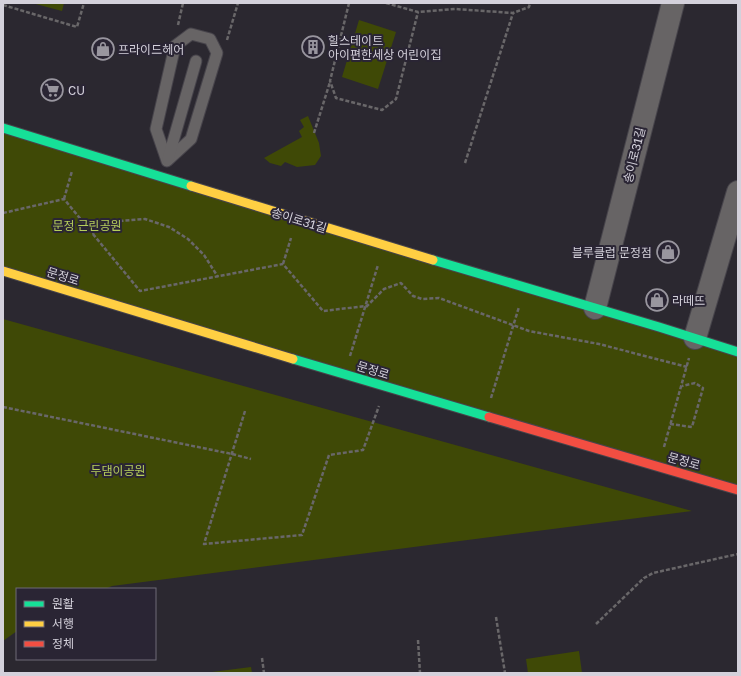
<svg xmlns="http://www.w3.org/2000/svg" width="741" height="676" viewBox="0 0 741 676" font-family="'Golos Text','Noto Sans KR',sans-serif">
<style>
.green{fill:#3f4906}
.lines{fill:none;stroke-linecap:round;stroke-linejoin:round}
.lane-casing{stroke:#47444b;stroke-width:13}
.street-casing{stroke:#47444b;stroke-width:24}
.fast-casing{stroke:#47444b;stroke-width:11}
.slow-casing{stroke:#47444b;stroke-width:11}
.jam-casing{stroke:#47444b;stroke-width:11}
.path{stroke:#696769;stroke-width:2.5;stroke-dasharray:4 2;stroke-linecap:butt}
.lane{stroke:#676465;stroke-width:11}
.street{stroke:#676465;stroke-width:22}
.fast{stroke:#16e098;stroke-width:9}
.slow{stroke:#ffcf43;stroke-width:9}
.jam{stroke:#f24e42;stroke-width:9}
.labels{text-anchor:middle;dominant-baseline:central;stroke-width:4;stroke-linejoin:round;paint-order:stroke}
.poi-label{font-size:12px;fill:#d4d1db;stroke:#2a2534;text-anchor:start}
.street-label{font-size:12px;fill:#d4d1db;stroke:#2a2534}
.park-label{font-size:12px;fill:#b6ce5b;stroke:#2a2534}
</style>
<rect width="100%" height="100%" fill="#2b2830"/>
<g class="green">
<polygon points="32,3 64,3 62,11"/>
<polygon points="359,20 396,32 378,89 342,77"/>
<polygon points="308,116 319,143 321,156 315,165 297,167 285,162 281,166 270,163 264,158 302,137 299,131 304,127 300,120"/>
<polygon points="3,128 738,352 738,490 3,271"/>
<polygon points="3,319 692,511 112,586 105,589 17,589 17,631 3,641"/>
<polygon points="579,651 582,673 528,673 526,659"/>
<polygon points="251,667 252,673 204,673"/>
</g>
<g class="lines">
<g class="lane-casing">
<g id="lane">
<polygon points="191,34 210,39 217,53 191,139 167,161 156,129 175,46"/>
<polyline points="168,159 196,61"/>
</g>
</g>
<g class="street-casing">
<g id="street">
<polyline points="595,308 673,3"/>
<polyline points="695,338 738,192"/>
</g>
</g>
<g class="fast-casing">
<g id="fast">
<polyline points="3,128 191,186"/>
<polyline points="433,260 659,327 738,352"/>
<polyline points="293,359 489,417"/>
</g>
</g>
<g class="slow-casing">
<g id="slow">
<polyline points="191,186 433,260"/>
<polyline points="3,271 293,359"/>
</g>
</g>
<g class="jam-casing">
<polyline id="jam" points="489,417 738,490"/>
</g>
<g class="path">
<polyline points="349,3 330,81 336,98 382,110 396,99 418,12"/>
<polyline points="386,3 418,12 455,9 513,13 529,7 530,3"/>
<polyline points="3,5 77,27 84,3"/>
<polyline points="178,25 183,3"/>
<polyline points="227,40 238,3"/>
<polyline points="314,133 330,82"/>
<polyline points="465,163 513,13"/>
<polyline points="64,199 72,171"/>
<polyline points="3,213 64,199 140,291 283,264 323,311 366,306"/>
<polyline points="92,233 119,221 145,219 169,227 188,239 204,255 218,277"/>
<polyline points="283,264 291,238"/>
<polyline points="366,307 384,289 401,283 413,296 422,299 439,298 529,331 599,344 687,367"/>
<polyline points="350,356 378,265"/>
<polyline points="491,398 519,307"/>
<polyline points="3,407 232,454 251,459"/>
<polyline points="245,411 204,544 302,535 329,455 363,450 379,406"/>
<polyline points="670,424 692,427 703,388 695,383 682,386"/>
<polyline points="664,447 689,358"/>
<polyline points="496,617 505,673"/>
<polyline points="596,624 644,578 653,573 738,554"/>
<polyline points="418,640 420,673"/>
<polyline points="262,658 264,673"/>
</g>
<use href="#lane" class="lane"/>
<use href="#street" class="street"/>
<use href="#fast" class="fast"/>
<use href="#slow" class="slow"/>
<use href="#jam" class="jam"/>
</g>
<defs>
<g id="building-ring" transform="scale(1.15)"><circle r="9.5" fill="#2a2534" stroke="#99969f" stroke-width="1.5"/><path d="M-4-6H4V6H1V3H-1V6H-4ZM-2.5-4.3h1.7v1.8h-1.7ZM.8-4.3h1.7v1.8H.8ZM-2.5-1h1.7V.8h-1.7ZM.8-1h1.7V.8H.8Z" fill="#99969f"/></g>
<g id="shop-ring" transform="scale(1.15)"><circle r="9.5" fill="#2a2534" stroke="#99969f" stroke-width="1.5"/><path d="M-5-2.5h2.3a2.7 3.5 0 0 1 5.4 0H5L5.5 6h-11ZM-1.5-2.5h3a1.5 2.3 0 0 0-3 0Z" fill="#99969f"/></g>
<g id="supermarket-ring" transform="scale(1.15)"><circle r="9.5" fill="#2a2534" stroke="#99969f" stroke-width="1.5"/><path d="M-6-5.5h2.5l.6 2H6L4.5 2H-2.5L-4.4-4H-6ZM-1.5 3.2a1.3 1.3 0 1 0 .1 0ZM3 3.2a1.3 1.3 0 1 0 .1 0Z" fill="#99969f"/></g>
</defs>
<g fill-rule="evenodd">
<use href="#building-ring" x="313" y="47"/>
<use href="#shop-ring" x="103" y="49"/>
<use href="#supermarket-ring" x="52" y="90"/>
<use href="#shop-ring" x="668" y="252"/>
<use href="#shop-ring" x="657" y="300"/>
</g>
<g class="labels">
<g class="poi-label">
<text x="328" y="40">힐스테이트<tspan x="328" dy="14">아이편한세상 어린이집</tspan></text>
<text x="118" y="49">프라이드헤어</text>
<text x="68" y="90">CU</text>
<text x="652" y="252" text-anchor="end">블루클럽 문정점</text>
<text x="672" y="300">라떼뜨</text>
</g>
<g class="street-label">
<text transform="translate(634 155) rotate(-76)">송이로31길</text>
<text transform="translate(299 220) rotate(17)">송이로31길</text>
<text transform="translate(63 276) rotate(17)">문정로</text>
<text transform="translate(373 370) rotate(17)">문정로</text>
<text transform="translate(684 461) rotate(16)">문정로</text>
</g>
<g class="park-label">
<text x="87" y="225">문정 근린공원</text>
<text x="118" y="470">두댐이공원</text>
</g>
</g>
<rect width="741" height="676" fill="none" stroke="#d4d1db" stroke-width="8"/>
<rect x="16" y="588" width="140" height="72" fill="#2a2534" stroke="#6e6a77"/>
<rect x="24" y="601" width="20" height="6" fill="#16e098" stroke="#6e6a77"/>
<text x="52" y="608" font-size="12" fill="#d4d1db">원활</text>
<rect x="24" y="621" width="20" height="6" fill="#ffcf43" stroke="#6e6a77"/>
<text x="52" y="628" font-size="12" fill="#d4d1db">서행</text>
<rect x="24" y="641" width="20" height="6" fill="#f24e42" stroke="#6e6a77"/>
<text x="52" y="648" font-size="12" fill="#d4d1db">정체</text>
</svg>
